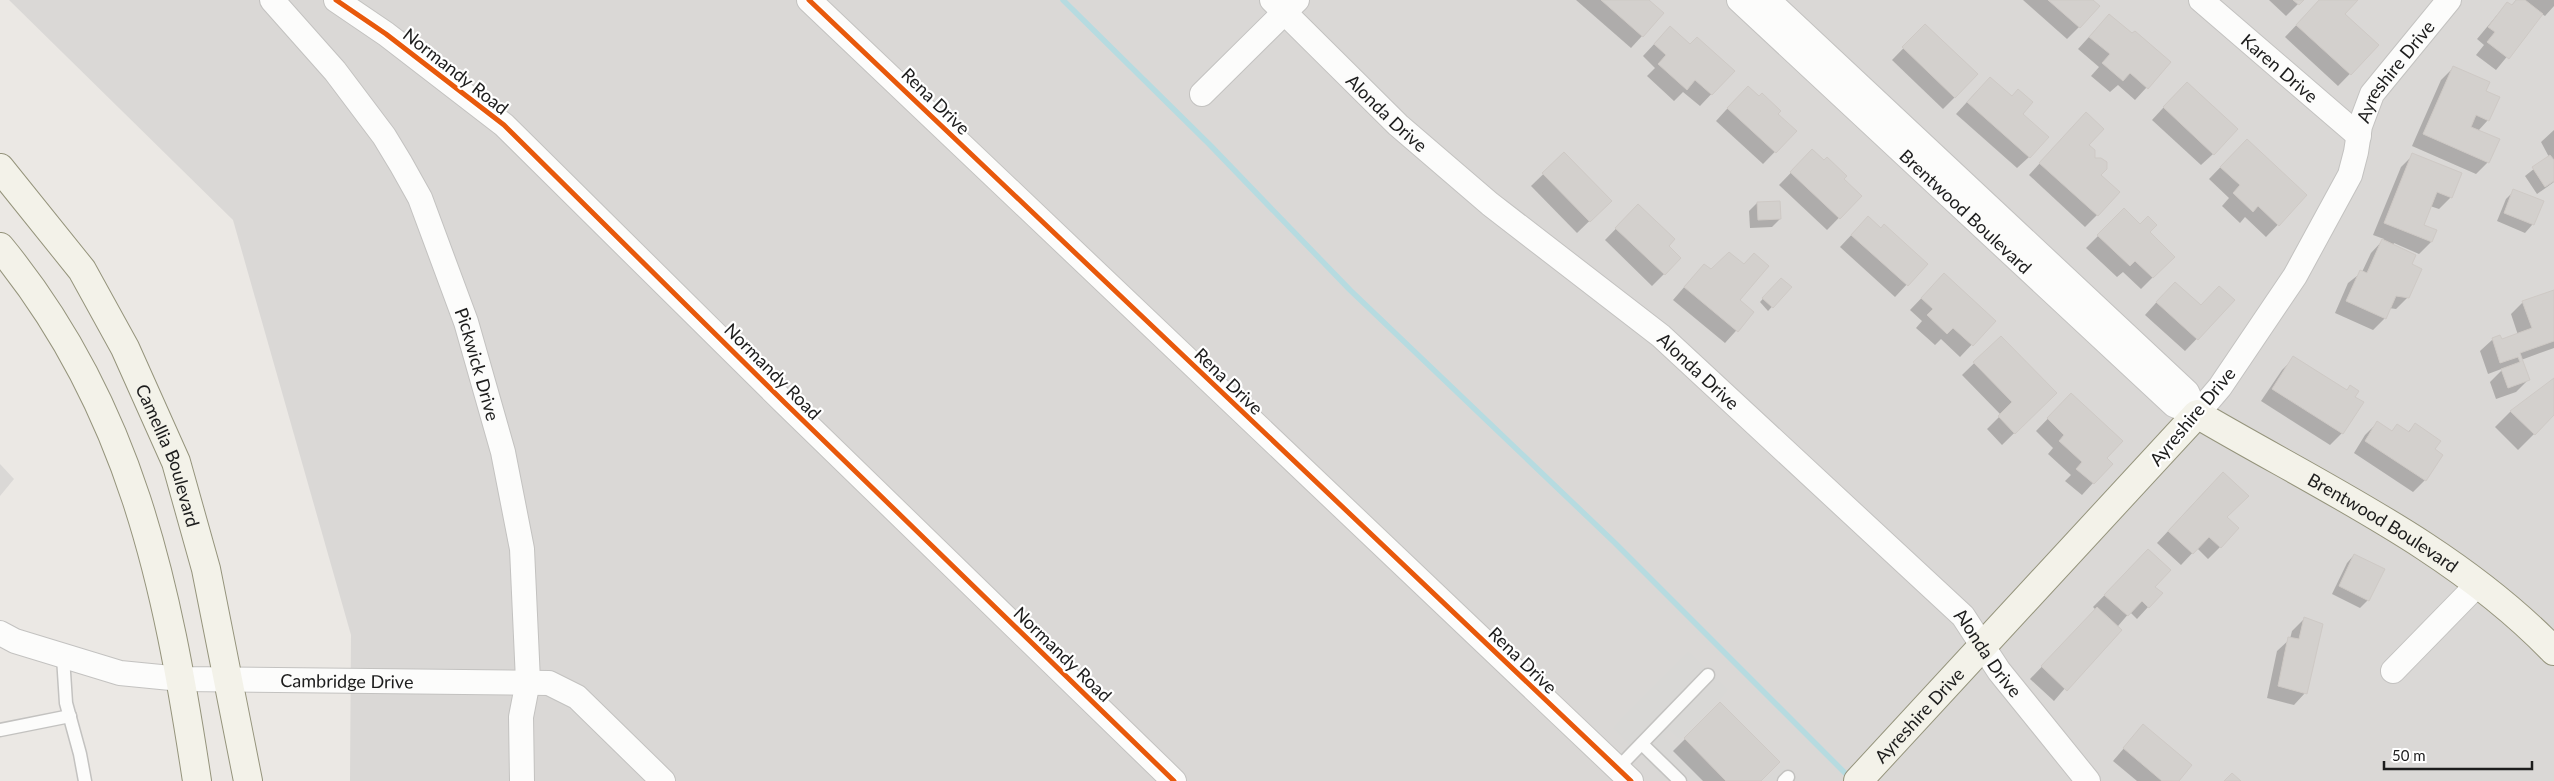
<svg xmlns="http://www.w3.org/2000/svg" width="2554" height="781" viewBox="0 0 2554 781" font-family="Lato,sans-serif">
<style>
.residential{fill:#dad8d6}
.religious{fill:#d9d8d6}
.shadow{fill:#0003}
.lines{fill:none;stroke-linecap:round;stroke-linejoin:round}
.stream{stroke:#b6dbe0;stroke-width:5.5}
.building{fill:#d3d0cd;stroke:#cec9c5}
.lane-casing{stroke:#c3c2c0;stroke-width:15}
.street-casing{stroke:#c3c2c0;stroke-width:26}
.secondary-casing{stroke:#95947c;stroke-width:30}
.lane{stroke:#fcfcfb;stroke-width:12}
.street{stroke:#fcfcfb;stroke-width:24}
.secondary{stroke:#f3f2e9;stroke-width:28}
.cycleway-casing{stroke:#fff;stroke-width:8}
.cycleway{stroke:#e8590c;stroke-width:5}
.labels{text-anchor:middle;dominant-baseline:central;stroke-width:4.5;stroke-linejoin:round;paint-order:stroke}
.street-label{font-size:18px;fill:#1c1c1c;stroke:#fff}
</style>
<rect width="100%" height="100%" fill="#ebe8e4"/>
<g class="residential">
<polygon points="9,0 2554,0 2554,781 350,781 351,635 233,220"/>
<polygon points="0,464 14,479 0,496"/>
</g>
<g class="religious">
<polygon points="1688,652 1728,690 1680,739 1670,730 1664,736 1677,749 1682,745 1719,781 1668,781 1613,728"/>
<polygon points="1781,764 1799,781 1764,781"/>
</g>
<g class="shadow">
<polygon points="1576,0 1647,0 1642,36 1631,48"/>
<polygon points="2023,0 2091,0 2079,27 2067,39"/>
<polygon points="2269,0 2302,0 2286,16"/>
<polygon points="2320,0 2356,0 2343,14 2377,46 2338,86 2285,37"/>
<polygon points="2516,0 2554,0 2554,6 2545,16 2542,14 2496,70 2476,55 2484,45 2477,39 2507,3 2511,6"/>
<polygon points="1925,26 1955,97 1943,109 1892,60"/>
<polygon points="1670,27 1690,46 1733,71 1700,106 1683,92 1674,101 1647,76 1655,68 1643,56"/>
<polygon points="2098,27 2169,63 2135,100 2118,85 2110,92 2091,76 2099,67 2078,49"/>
<polygon points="2453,68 2485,91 2488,120 2478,131 2488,162 2476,174 2412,146 2441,80"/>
<polygon points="1978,90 2021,114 2029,157 2017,168 1956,114"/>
<polygon points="2175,95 2213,154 2201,165 2152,120"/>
<polygon points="1759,98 1795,131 1763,164 1716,121 1736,99"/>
<polygon points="2074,126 2087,145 2099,175 2097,215 2085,227 2029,175"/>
<polygon points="2554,130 2554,182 2537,194 2525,176 2549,157 2541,142"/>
<polygon points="1812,151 1860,196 1827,230 1779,185"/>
<polygon points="2235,152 2306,195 2266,237 2245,217 2240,223 2222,206 2229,198 2209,179"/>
<polygon points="1564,154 1610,201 1577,233 1531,186"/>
<polygon points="2413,155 2451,197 2439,209 2430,206 2422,225 2431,242 2419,254 2394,243 2393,245 2410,265 2408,297 2396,309 2389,308 2385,318 2373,330 2335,313 2348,283 2362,272 2371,253 2384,239 2373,235 2401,167"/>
<polygon points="2514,191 2542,202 2532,225 2525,233 2497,221 2506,199"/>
<polygon points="1757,203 1780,219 1772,227 1750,228 1749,211"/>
<polygon points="1638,206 1667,246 1680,258 1652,286 1605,240"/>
<polygon points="2124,210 2173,257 2141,289 2123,272 2117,277 2086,248"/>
<polygon points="1856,230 1926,264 1895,297 1840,247"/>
<polygon points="1754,254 1739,301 1753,312 1725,343 1673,300 1692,278 1710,271 1743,265"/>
<polygon points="1781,279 1790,287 1768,311 1760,302"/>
<polygon points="1933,286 1994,321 1960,357 1941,339 1935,345 1916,328 1922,321 1910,310"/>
<polygon points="2554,293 2554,348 2521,360 2528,380 2516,392 2496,399 2490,382 2504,368 2488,374 2480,351 2492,340 2500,337 2501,341 2518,335 2511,314 2523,302"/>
<polygon points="2163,295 2200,307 2233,301 2185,351 2145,315"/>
<polygon points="2001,337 2055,393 2002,445 1987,429 2001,415 1962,375"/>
<polygon points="2294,358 2354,398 2342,433 2330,445 2261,401 2282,370"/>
<polygon points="2554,379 2554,414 2518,450 2495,427 2510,412"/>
<polygon points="2060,406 2105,458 2093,483 2082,495 2065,481 2071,475 2048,454 2053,448 2036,431"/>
<polygon points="2377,423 2391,432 2397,426 2407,433 2415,425 2433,449 2425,480 2413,492 2354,453 2365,435"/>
<polygon points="2211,485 2225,517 2220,547 2208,559 2197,548 2181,565 2157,543"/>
<polygon points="2148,551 2154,587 2148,607 2137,619 2130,612 2054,701 2030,679 2096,610 2093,607"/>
<polygon points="2354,555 2368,600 2360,608 2332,594 2347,563"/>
<polygon points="2304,619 2305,693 2294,705 2267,698 2277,651 2290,639 2292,631"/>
<polygon points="1720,704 1759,781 1703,781 1673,751"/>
<polygon points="2143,726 2177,781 2137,781 2113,761"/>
</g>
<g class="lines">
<polyline class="stream" points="1063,0 1210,145 1350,290 1615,543 1851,779"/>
</g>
<g class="building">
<polygon points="1601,0 1649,0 1664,13 1643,37"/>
<polygon points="2048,0 2093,0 2100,6 2080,28"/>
<polygon points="2293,0 2304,0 2299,5"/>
<polygon points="2319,0 2358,0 2345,14 2379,45 2351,75 2296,25"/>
<polygon points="2516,0 2525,0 2543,14 2509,59 2487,42 2495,32 2488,27 2507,2 2512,5"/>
<polygon points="2109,14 2132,33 2135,31 2171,62 2148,89 2130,73 2123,81 2102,63 2110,54 2089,37"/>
<polygon points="1925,24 1978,74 1955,98 1902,47"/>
<polygon points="1670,26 1690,44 1697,37 1735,71 1712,95 1695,80 1687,90 1658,64 1666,55 1654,44"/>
<polygon points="2453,66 2490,82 2486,91 2500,97 2489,121 2476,115 2471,127 2500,139 2489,163 2423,134"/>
<polygon points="1990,77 2012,96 2018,89 2033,102 2023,114 2049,137 2030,158 1967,102"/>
<polygon points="2187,82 2238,129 2214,155 2163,107"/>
<polygon points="1748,86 1759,96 1762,93 1781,111 1778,114 1797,131 1776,153 1727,108"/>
<polygon points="2086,112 2104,129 2089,145 2095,150 2095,158 2101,158 2107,162 2107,169 2101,175 2120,192 2098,216 2039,163"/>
<polygon points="2247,139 2307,195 2279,226 2258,206 2253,212 2233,193 2240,185 2220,167"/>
<polygon points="1812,149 1824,160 1827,157 1847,176 1844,179 1862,196 1840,219 1790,172"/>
<polygon points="1564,152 1612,201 1590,222 1542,173"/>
<polygon points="2412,153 2462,173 2452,198 2437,192 2424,225 2437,230 2432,242 2384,223"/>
<polygon points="2550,155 2554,160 2554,181 2545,187 2532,167"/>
<polygon points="2513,189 2544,201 2534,225 2504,213"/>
<polygon points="1780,201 1781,219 1758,220 1757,202"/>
<polygon points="1638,204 1675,239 1669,246 1681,258 1665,275 1615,228"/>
<polygon points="2124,208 2140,224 2148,216 2157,225 2150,232 2175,257 2153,278 2135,261 2130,266 2097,235"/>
<polygon points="1868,216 1881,228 1884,224 1928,264 1908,286 1851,235"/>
<polygon points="2382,239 2416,255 2412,264 2422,269 2409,298 2396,296 2386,319 2346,301 2360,270 2367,273"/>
<polygon points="1729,252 1744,264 1754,253 1769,266 1740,300 1754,312 1738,332 1684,287 1704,264 1711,269"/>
<polygon points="1944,273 1996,321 1973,346 1953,328 1947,334 1927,315 1933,309 1921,298"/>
<polygon points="1781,278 1792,287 1773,308 1762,298"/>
<polygon points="2175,282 2201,305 2219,286 2235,300 2198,340 2156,302"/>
<polygon points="2554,290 2554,341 2520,353 2530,380 2508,388 2501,369 2520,362 2518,357 2500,363 2492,338 2500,335 2502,339 2532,328 2522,301"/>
<polygon points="2001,336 2057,393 2015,434 1998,416 2012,402 1973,362"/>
<polygon points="2293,356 2347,390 2350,385 2359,391 2355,397 2364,402 2343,434 2272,389"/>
<polygon points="2554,378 2554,415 2535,435 2510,411"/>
<polygon points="2071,393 2123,441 2107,458 2113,464 2094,484 2076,469 2082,462 2059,441 2064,435 2047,418"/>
<polygon points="2377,421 2392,431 2397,424 2409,432 2415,423 2441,441 2435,449 2443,455 2426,481 2365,441"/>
<polygon points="2223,472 2249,496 2227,517 2239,528 2221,548 2209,537 2193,554 2168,531"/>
<polygon points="2148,549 2171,570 2155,587 2163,593 2149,608 2142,601 2128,616 2104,595"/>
<polygon points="2354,554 2385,569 2369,601 2339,586"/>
<polygon points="2097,607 2122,630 2067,691 2041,666"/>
<polygon points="2304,617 2323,624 2307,694 2278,686 2288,637 2299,639"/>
<polygon points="1720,702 1780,762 1761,781 1726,781 1684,738"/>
<polygon points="2143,724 2192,765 2179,781 2162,781 2123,748"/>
<polygon points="2232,773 2241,781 2224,781"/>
</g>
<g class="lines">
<g class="lane-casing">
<g id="lane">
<polyline points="63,657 66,703 80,754 85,781"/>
<polyline points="0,730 70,716"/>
<polyline points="1642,744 1680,781"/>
<polyline points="1617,769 1708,675"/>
<polyline points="1784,781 1788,777"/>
</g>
</g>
<g class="street-casing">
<g id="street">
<path id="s1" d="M 272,0 L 335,71 L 384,136 L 401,164 L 420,198 L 466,322 L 503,452 L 522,549 L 528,681 L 521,717 L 522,781"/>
<polyline points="336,0 386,34 504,125 785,403 1174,781"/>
<polyline points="809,0 1631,781"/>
<path id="s2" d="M 1272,0 L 1398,125 L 1490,204 L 1661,336 L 1963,616 L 1999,671 L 2088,781"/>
<path id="s3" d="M 1739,0 L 2174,405 L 2197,414"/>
<polyline points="1768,0 2187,392 2197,414"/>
<path id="s4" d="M 2201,0 L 2359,136"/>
<polyline points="1202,94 1297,0"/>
<path id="s5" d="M 2197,414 L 2220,387 L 2295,276 L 2350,175 L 2356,152 L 2360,126 L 2372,94 L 2449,0"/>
<path id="s6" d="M 0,633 L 15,641 L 120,673 L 181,679 L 549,683 L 577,697 L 663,781"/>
<polyline points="2393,671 2478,584"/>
</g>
</g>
<g class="secondary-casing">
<g id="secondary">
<path id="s7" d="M 0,168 L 82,270 L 125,348 L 176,462 L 206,569 L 248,781"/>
<path d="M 0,247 C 131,406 167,583 197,781"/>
<path id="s8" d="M 1858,781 L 2197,414 C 2319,486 2454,547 2554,651"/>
</g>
</g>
<use href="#lane" class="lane"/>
<use href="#street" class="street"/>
<use href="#secondary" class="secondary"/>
<g class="cycleway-casing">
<g id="cycleway">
<polyline points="336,0 386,34 504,125 785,403 1174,781"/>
<polyline points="809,0 1631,781"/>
</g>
</g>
<use href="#cycleway" class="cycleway"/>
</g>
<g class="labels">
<g class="street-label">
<text stroke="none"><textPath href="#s4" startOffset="104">Karen Drive</textPath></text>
<text transform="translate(456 71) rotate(38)">Normandy Road</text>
<text stroke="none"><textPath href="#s5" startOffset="400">Ayreshire Drive</textPath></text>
<text transform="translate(936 101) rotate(44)">Rena Drive</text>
<text stroke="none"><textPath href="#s2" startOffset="161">Alonda Drive</textPath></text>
<text stroke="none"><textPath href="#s3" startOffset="310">Brentwood Boulevard</textPath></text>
<text stroke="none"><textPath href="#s1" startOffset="424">Pickwick Drive</textPath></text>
<text transform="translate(773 371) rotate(45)">Normandy Road</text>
<text stroke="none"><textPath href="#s2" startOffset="566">Alonda Drive</textPath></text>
<text transform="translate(1229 381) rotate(44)">Rena Drive</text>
<text transform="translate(2192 416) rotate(-50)">Ayreshire Drive</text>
<text stroke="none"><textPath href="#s7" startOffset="336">Camellia Boulevard</textPath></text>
<text stroke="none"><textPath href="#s8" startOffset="715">Brentwood Boulevard</textPath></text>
<text transform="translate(1063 654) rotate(44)">Normandy Road</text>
<text stroke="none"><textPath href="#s2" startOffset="971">Alonda Drive</textPath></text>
<text transform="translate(1523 660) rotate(44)">Rena Drive</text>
<text stroke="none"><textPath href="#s6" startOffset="354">Cambridge Drive</textPath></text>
<text stroke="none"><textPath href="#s8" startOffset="90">Ayreshire Drive</textPath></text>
</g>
</g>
<path d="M2384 761v8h148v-8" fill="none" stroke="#1c1c1c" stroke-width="2.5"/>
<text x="2392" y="761" font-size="15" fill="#1c1c1c" stroke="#ffffff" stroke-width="4" paint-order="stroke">50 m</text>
</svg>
